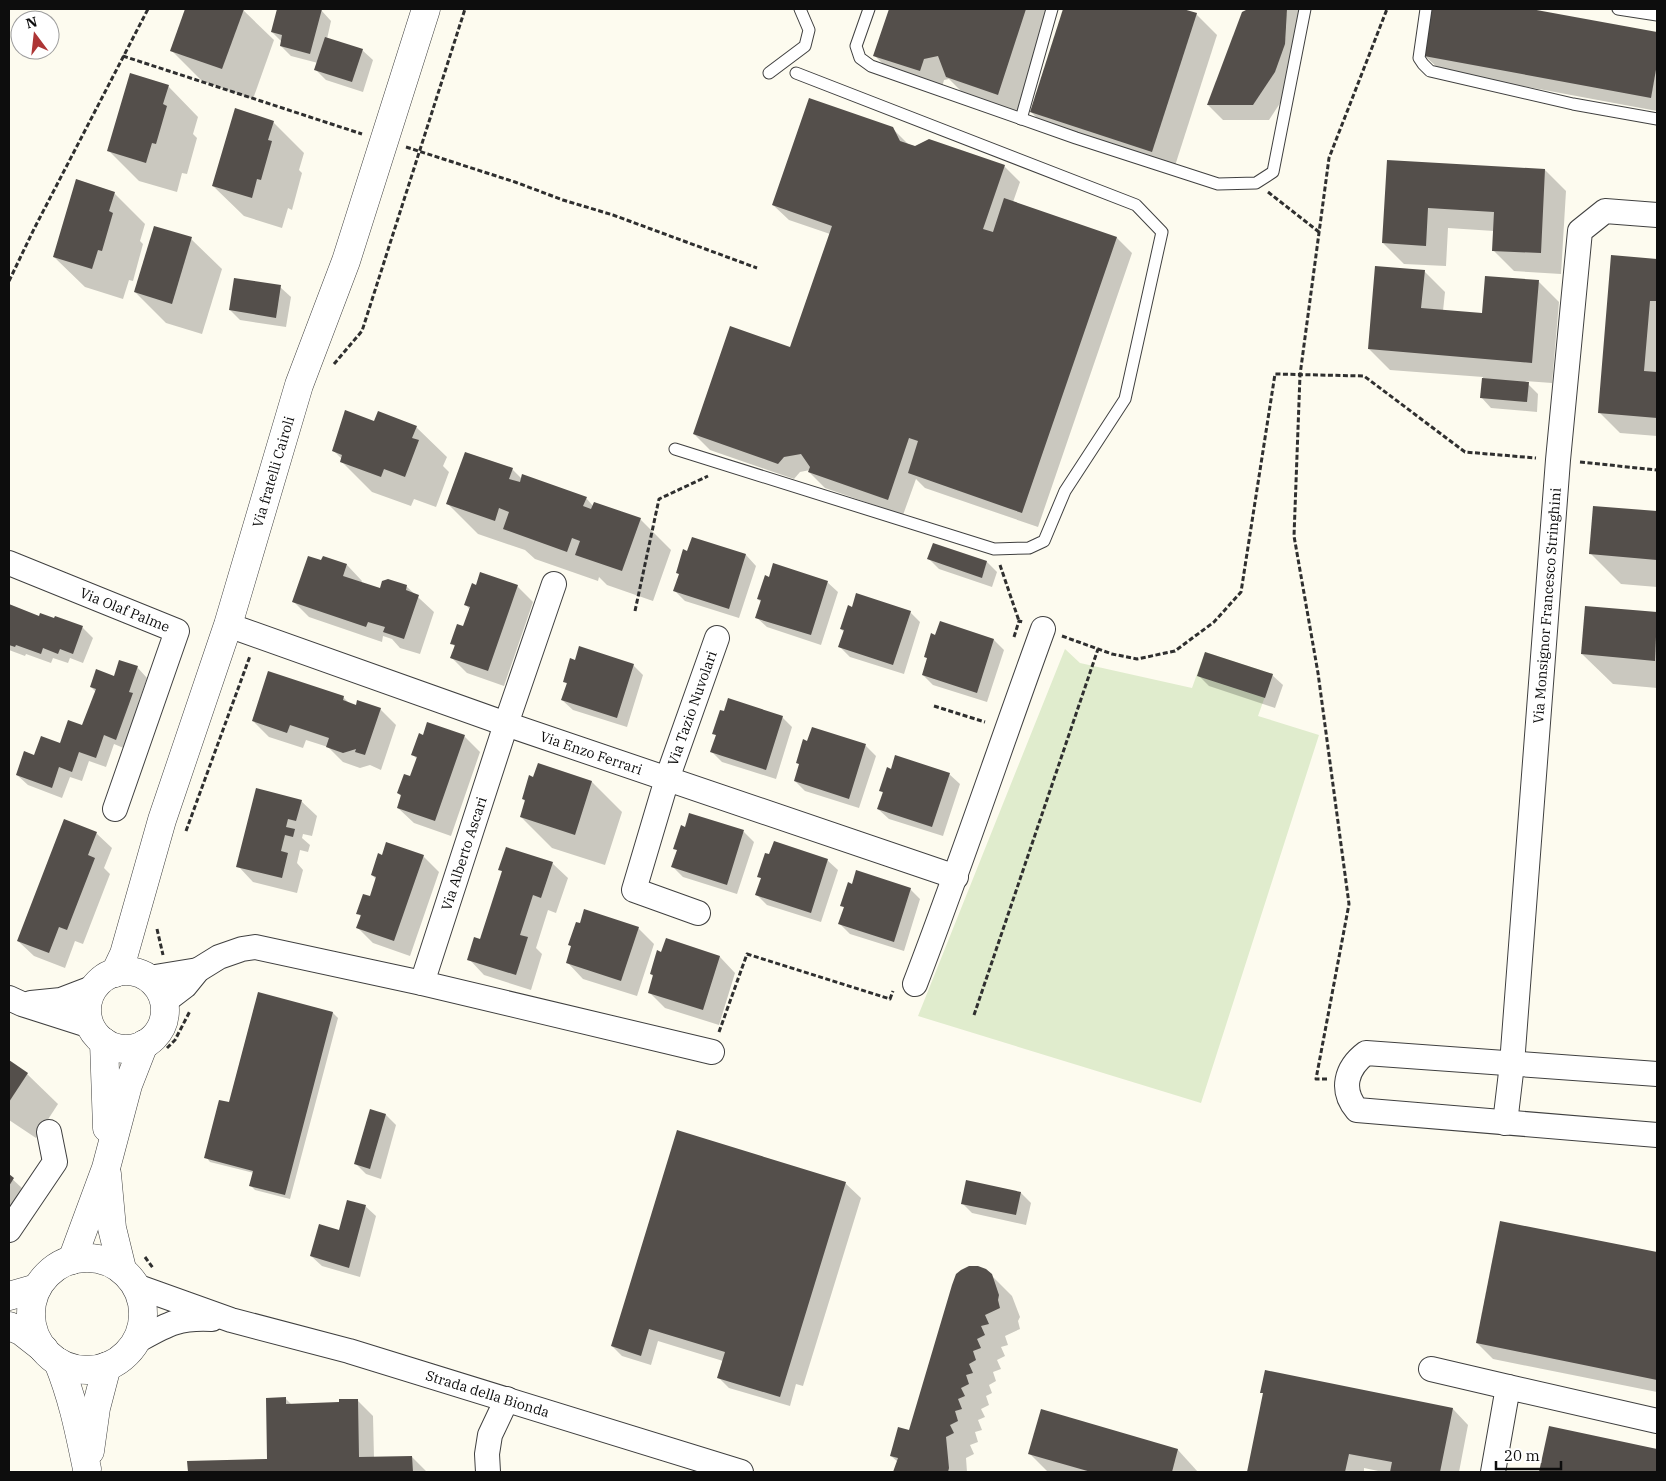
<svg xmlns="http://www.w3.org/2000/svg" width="1666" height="1481" viewBox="0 0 1666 1481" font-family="'IBM Plex Serif',serif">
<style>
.pitch{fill:#e0eccd}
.shadow{fill:#0003}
.building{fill:#544f4b}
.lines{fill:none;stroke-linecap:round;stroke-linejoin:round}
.service-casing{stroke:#404040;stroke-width:13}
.minor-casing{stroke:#404040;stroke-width:26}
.tertiary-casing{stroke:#404040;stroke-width:29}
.path{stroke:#2f2f2f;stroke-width:3;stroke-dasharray:5 2.5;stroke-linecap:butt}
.service{stroke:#fff;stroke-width:11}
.minor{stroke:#fff;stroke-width:24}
.tertiary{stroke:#fff;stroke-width:28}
.labels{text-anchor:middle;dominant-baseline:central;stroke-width:5;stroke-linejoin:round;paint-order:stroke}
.street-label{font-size:14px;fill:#0d0d0d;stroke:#fff}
</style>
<rect width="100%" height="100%" fill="#fdfbef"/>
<polygon class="pitch" points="1065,649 1080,663 1192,688 1205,652 1273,674 1258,716 1319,735 1201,1103 918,1016"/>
<g class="shadow">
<polygon points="187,9 242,9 274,40 253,99 202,81 172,51"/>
<polygon points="273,9 315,9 321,10 331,21 327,39 362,50 373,60 363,92 326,80 316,70 318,63 291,56 281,46 282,42 272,32 278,10"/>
<polygon points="890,9 1048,9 1019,115 968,98 949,79 944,80 941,91 895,76 875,56"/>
<polygon points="1065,9 1179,9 1196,14 1217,35 1173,172 1052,133 1031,112"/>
<polygon points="1252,9 1301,9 1290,88 1269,120 1223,120 1208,105 1243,13"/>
<polygon points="1434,9 1524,9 1657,33 1657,111 1441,71 1425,56"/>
<polygon points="168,86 198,117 193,134 197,138 187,174 182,173 177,192 139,181 108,150"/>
<polygon points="273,122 304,153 299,170 302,173 292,210 288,208 282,228 244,216 213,186"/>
<polygon points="892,128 909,145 1004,166 1020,182 1013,202 1117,238 1132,253 1038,527 925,488 916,479 903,515 825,488 809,472 810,470 800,472 794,479 710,450 694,434 791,348 830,234 789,220 773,205"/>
<polygon points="1388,161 1545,170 1566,191 1561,274 1514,271 1493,250 1494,231 1448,228 1446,266 1404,264 1383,243"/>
<polygon points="114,193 145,224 140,241 143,244 133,281 129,280 123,299 85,287 54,257"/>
<polygon points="191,239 222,269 202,334 166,323 135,292"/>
<polygon points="1612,257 1657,261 1657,436 1620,433 1599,412"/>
<polygon points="1424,271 1445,292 1443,311 1484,314 1538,281 1559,302 1552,383 1525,381 1538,394 1537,412 1491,408 1481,397 1483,377 1390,370 1369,349"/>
<polygon points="280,287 291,297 286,327 240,320 230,310"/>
<polygon points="375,422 416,427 447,457 443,466 449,472 436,507 414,499 411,506 372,492 341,461 342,459 333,450"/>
<polygon points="512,469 522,479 586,498 593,506 640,519 671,550 653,601 607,585 599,577 598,581 535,559 525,550 478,534 448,504"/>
<polygon points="1594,507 1657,512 1657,587 1621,584 1590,553"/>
<polygon points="692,539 746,555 756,566 739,618 685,601 675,591 680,575 677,572 688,552"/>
<polygon points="929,559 987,562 997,572 992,587 939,569"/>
<polygon points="347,565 362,581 361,583 381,590 406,586 434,612 420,654 400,648 392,639 383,636 382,642 309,617 293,601"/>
<polygon points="827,582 838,592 821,645 767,627 756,617 761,602 758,599"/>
<polygon points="517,586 533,602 504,686 467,673 452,658 455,647 452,643 464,627 470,610 466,605"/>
<polygon points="9,606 40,617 55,620 56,618 83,628 93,638 83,663 70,658 68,663 53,658 51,663 26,654 25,656 9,650"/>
<polygon points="1586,607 1657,613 1657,688 1613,684 1582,654"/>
<polygon points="910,612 920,622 904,674 850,657 840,647 844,632 841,629"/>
<polygon points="936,636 994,640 1004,650 987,702 933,685 923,675 928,659 925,656"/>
<polygon points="633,665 643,675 627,727 573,710 562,700 567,684 564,681"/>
<polygon points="137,667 147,678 139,701 142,704 126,749 114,744 106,767 89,761 82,781 70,777 62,798 28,785 17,775 34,757 60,744 83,727 96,692 91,687"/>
<polygon points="1272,675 1283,685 1275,708 1209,686 1199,676"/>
<polygon points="343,697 350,704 380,709 396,725 381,770 370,765 360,768 343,762 328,747 306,740 303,748 269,737 253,721"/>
<polygon points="782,717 792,727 776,779 722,762 712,752 717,736 714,733"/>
<polygon points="812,729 866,746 876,756 859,808 805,791 795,781 800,765 797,762 808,742"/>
<polygon points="423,736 464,736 480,752 451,836 414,823 398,808 402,797 398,793 411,777 417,759 413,755"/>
<polygon points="949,774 960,784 943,836 889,819 878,809 883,793 880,790"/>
<polygon points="534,778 592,782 622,812 605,865 552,848 521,817 526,802 523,799"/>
<polygon points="301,801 317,816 312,836 303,834 302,838 310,845 308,852 300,850 297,863 303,870 297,893 253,882 238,866"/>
<polygon points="744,832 754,842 737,894 683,877 673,867 678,851 675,848"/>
<polygon points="96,833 112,848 104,868 110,874 83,944 75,941 65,968 34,956 18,941"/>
<polygon points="423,856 439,872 410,956 373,943 358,928 361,917 358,913 370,897 377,880 372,875"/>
<polygon points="770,856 827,860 838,870 821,922 767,905 757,895 762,879 759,876"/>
<polygon points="552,863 568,878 556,913 548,910 536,948 542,954 531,990 484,975 469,959 481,940 503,872 500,869"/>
<polygon points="910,889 920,899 904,951 850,934 840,924 845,908 842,906"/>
<polygon points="638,928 654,944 637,996 583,979 568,963 572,948 570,945"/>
<polygon points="667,940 720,957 735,973 719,1025 665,1008 649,992 654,977 651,974 662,954"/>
<polygon points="258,994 333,1013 338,1018 290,1199 255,1190 250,1185 254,1173 210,1162 206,1157 229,1104"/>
<polygon points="9,1061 27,1074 58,1104 36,1138 9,1120"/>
<polygon points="371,1111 386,1115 396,1125 381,1179 366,1174 356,1164"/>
<polygon points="9,1176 23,1189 9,1211"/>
<polygon points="845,1183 861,1198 803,1386 796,1384 790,1406 729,1388 718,1377 723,1361 658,1341 651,1365 622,1356 612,1346"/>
<polygon points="1021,1193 1031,1203 1026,1225 972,1213 962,1203"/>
<polygon points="365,1206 376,1216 360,1277 322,1266 311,1256 340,1232"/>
<polygon points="1501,1222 1657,1254 1657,1392 1493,1359 1477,1343"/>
<polygon points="991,1275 1012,1296 1020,1317 1018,1321 1020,1329 1005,1336 1008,1345 1001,1347 1005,1356 997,1360 1001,1369 993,1372 996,1381 989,1385 992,1393 986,1396 989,1405 981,1409 985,1417 978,1420 982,1430 975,1432 978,1442 970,1445 974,1454 966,1458 967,1472 895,1472 898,1462 891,1456 910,1431"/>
<polygon points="1262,1392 1453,1409 1468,1425 1459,1472 1383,1472 1364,1468 1364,1472 1249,1472 1264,1395"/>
<polygon points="286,1399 292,1405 340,1404 357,1400 373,1416 374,1458 412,1457 427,1472 189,1472 189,1462 268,1460"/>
<polygon points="1042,1411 1178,1450 1198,1472 1048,1472 1029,1453"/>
<polygon points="1550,1428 1657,1450 1657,1472 1540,1472"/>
</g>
<g class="building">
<polygon points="185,9 244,9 222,69 170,51"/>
<polygon points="277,9 322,9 310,54 280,46 282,35 271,32"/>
<polygon points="889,9 1026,9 998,95 946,77 938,56 924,59 920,71 873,56"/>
<polygon points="1063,9 1183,9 1197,13 1152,152 1030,112"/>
<polygon points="1248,9 1287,9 1285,44 1275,72 1253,105 1207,105 1242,12"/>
<polygon points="1432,9 1531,9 1657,32 1657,64 1651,98 1424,56"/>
<polygon points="325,37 363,49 352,82 314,70"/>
<polygon points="130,73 169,85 163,104 167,106 156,144 152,143 146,163 107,151"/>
<polygon points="809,98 893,127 900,141 915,146 929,139 1005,165 983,229 993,232 1004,198 1117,237 1022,513 908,473 918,441 909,438 888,500 808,472 810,467 801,454 784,457 778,464 693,434 730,326 790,347 832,226 772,205"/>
<polygon points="235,108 274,121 268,140 272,141 261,180 257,179 252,198 212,186"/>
<polygon points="1387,160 1545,169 1541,253 1492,251 1494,212 1428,208 1426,246 1382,243"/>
<polygon points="76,179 115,192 109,211 113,213 102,251 98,250 92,269 53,257"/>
<polygon points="154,226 192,237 172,304 134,292"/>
<polygon points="1611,255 1657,259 1657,301 1650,301 1644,371 1657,372 1657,418 1598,413"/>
<polygon points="1375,266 1425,270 1421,308 1482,313 1485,276 1539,280 1532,363 1368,349"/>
<polygon points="234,278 281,285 276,318 229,310"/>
<polygon points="1482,378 1529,382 1527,402 1480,398"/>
<polygon points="345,410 374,421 378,411 417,426 412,438 419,440 405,477 384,469 381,477 340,462 342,455 332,451"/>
<polygon points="465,452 513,468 509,479 520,482 522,474 587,497 583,506 591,509 594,502 641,518 622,571 575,555 580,541 572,538 567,552 503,529 509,512 499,508 495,521 446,504"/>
<polygon points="1593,506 1657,511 1657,560 1589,554"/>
<polygon points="692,537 746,554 729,609 673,591 679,574 676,573 683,549 687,551"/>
<polygon points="933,543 987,561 982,578 927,559"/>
<polygon points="308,556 321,560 323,556 347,564 343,576 380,588 382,581 388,579 407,585 406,590 419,595 404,639 383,632 385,627 368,622 366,627 292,602"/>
<polygon points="773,563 828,581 811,635 755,618 761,600 757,599 765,575 769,577"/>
<polygon points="480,572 518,585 488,671 450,658 455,645 450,644 457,624 463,626 470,607 464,605 472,583 476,585"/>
<polygon points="856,593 911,611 893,665 838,647 844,630 840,629 848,605 852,607"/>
<polygon points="9,604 39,616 40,613 54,618 55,616 83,626 73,654 60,649 58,654 43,648 41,654 16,645 15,647 9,645"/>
<polygon points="1585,606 1657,612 1655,661 1581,654"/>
<polygon points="940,621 994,639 977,693 922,675 927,658 924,657 931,633 935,635"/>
<polygon points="579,646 634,664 617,718 561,700 567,683 563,682 570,658 575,660"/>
<polygon points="1205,652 1273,674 1265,698 1197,676"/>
<polygon points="119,660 138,666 129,692 133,693 116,740 104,735 96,758 79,752 72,772 59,767 52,788 16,775 24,751 34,755 41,736 60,743 68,720 82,725 96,689 90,687 96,669 114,676"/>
<polygon points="268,671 344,696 343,700 356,705 357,700 381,708 365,755 355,752 356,749 343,753 326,747 329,738 290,725 287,733 252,721"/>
<polygon points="728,698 783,716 766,770 710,752 716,735 712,734 720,710 724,711"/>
<polygon points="427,722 465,735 435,821 397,808 401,795 397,793 404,774 410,776 417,757 411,755 419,733 423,735"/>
<polygon points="812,727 866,744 849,799 794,781 799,764 796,763 803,739 807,741"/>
<polygon points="895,755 950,773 932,827 877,809 883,792 879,791 887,767 891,769"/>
<polygon points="538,763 592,781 575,835 520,817 525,800 522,799 529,775 533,777"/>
<polygon points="256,788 302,800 296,821 288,819 286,827 295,829 293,837 285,835 281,851 288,853 282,878 236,867"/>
<polygon points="689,813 744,830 727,885 671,867 677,850 673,849 681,825 685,827"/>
<polygon points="64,819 97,832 88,855 95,858 67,930 59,927 49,953 17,941"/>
<polygon points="774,841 828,859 811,913 755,895 761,878 757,877 765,853 769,854"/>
<polygon points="386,842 424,855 394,941 356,928 361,915 356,914 363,894 370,896 376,877 371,875 378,853 382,855"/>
<polygon points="506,847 553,862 541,898 533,895 520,935 528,937 516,975 467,960 474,937 480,939 502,871 498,870"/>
<polygon points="856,870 911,888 894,942 838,924 844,907 840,906 848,882 852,884"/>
<polygon points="584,909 639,927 621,981 566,963 571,946 568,945 576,922 580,923"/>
<polygon points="666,938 720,956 703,1010 648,993 653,975 650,974 657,950 661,952"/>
<polygon points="258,992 333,1012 285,1195 249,1186 253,1171 204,1158 219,1100 229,1102"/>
<polygon points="9,1060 28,1073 9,1102"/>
<polygon points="370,1109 386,1114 370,1169 354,1164"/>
<polygon points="677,1130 846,1182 780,1397 717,1378 725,1352 649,1329 641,1356 611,1346"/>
<polygon points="9,1174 14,1178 9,1186"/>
<polygon points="966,1180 1021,1192 1016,1215 961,1204"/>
<polygon points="347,1200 366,1205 349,1268 310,1256 319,1224 339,1230"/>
<polygon points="1500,1221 1657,1252 1657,1380 1476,1343"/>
<polygon points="969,1266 978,1266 986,1269 992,1274 999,1295 998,1300 1000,1308 985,1315 989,1324 981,1326 985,1335 977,1339 981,1348 973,1351 976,1360 969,1364 973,1373 966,1375 969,1384 961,1388 965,1396 958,1399 962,1409 955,1411 958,1421 950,1425 954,1433 946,1437 949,1468 948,1472 893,1472 898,1458 890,1456 898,1427 909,1430 952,1285 956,1274 961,1270"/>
<polygon points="1265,1370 1453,1408 1440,1472 1390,1472 1392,1462 1349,1454 1345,1472 1247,1472 1263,1393 1260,1393"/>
<polygon points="286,1397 286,1404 339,1402 339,1399 358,1399 359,1457 412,1456 413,1472 188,1472 187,1461 267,1459 266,1398"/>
<polygon points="1041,1409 1178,1449 1172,1472 1091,1472 1028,1454"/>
<polygon points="1549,1426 1657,1449 1657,1472 1539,1472"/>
</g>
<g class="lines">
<g class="service-casing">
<g id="service">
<polyline points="869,9 856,46 860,58 871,66 1076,138 1218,184 1256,183 1273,172 1305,9"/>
<polyline points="1426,9 1419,58 1423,64 1430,71 1573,104 1657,119"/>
<polyline points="1618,9 1657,15"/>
<polyline points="769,73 805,46 809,30 800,9"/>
<polyline points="1021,119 1052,9"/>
<polyline points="675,449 994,549 1029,548 1044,541 1065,491 1125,399 1162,232 1136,205 796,73"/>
</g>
</g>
<g class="minor-casing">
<g id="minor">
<path id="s1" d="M 9,563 L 177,631 L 115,809"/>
<path id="s2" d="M 228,625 L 506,724 L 956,877"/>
<path id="s3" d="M 698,913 L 634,890 L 667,779 L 717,638"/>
<polyline points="149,978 198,970"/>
<path id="s4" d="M 422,983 L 506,724 L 554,584"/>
<path d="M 915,984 C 960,867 1000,747 1043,629"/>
<polyline points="9,998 22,1004 91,1026"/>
<polyline points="164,1002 185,986 198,970 219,957 242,949 255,947 422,983 712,1052"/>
<polyline points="31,1003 61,1000 95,987"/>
<path d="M 1657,1074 L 1366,1053 C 1346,1068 1340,1090 1357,1110 L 1657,1135"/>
<path id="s5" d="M 1505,1123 L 1512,1064 L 1558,460 L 1580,231 L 1605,211 L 1657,215"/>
<polyline points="9,1230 55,1162 49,1132"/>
<path id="s6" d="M 136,1286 L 231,1320 L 349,1351 L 741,1472"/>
<path d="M 137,1341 C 166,1325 178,1317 212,1319"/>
<polyline points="1431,1369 1508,1387"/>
<polyline points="488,1472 487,1454 490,1435 507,1399"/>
<polyline points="1493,1472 1508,1387 1657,1421"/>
</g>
</g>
<g class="tertiary-casing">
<g id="tertiary">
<circle cx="126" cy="1010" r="39"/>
<path id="s7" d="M 115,973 L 124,954 L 162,820 L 228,625 L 299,385 L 346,261 L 426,9"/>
<polyline points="104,1042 107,1128"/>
<polyline points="107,1174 112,1228 122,1269"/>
<circle cx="87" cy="1314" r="56"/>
<polyline points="72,1260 106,1168 128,1085 144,1044"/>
<polyline points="9,1296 37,1288"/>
<polyline points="9,1326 21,1331 44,1349"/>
<path d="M 58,1362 C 73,1399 79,1431 87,1469"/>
<polyline points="90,1451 96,1408 107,1366"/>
</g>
</g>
<g class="path">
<polyline points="123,56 362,134"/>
<polyline points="406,147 515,182 563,200 613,215 757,268"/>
<polyline points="1268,192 1319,232"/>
<polyline points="9,281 35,227 148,9"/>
<polyline points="334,364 362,331 465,9"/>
<polyline points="1580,462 1657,470"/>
<polyline points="1000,565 1019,621"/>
<polyline points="635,611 659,499 708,476"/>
<polyline points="1062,636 1112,654 1137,659 1175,651 1214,622 1241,592 1275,374 1364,376 1465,452 1536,458"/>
<polyline points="1014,637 1019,621 1023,622"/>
<polyline points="934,706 985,722"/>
<polyline points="186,831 250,656"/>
<polyline points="157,929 163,955"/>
<polyline points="974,1015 1098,649"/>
<polyline points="719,1032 747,954 890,999 893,991"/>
<polyline points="167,1048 175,1040 190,1011"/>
<polyline points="1327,1079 1316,1079 1349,904 1318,673 1294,536 1300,375 1329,158 1387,9"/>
<polyline points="145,1257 153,1268"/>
</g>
<use href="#service" class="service"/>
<use href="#minor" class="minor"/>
<use href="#tertiary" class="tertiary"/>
</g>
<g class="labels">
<g class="street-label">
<text stroke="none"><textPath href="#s7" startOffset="526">Via fratelli Cairoli</textPath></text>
<text stroke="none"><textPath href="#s5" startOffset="519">Via Monsignor Francesco Stringhini</textPath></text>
<text stroke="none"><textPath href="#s1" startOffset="125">Via Olaf Palme</textPath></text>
<text stroke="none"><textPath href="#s3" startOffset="259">Via Tazio Nuvolari</textPath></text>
<text stroke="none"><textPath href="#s2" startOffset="385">Via Enzo Ferrari</textPath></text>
<text stroke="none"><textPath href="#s4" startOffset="136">Via Alberto Ascari</textPath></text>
<text stroke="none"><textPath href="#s6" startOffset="368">Strada della Bionda</textPath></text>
</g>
</g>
<rect width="1666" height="1481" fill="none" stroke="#0d0d0d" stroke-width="20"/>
<g transform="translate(35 35) rotate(345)"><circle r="24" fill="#ffffff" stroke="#9e9e9e"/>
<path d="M0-4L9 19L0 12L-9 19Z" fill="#ad3535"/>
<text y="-8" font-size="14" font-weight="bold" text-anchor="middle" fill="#0d0d0d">N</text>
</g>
<path d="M1496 1461v8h65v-8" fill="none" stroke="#0d0d0d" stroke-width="2.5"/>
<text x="1504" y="1461" font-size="15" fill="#0d0d0d" stroke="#ffffff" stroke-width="4" paint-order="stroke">20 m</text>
</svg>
